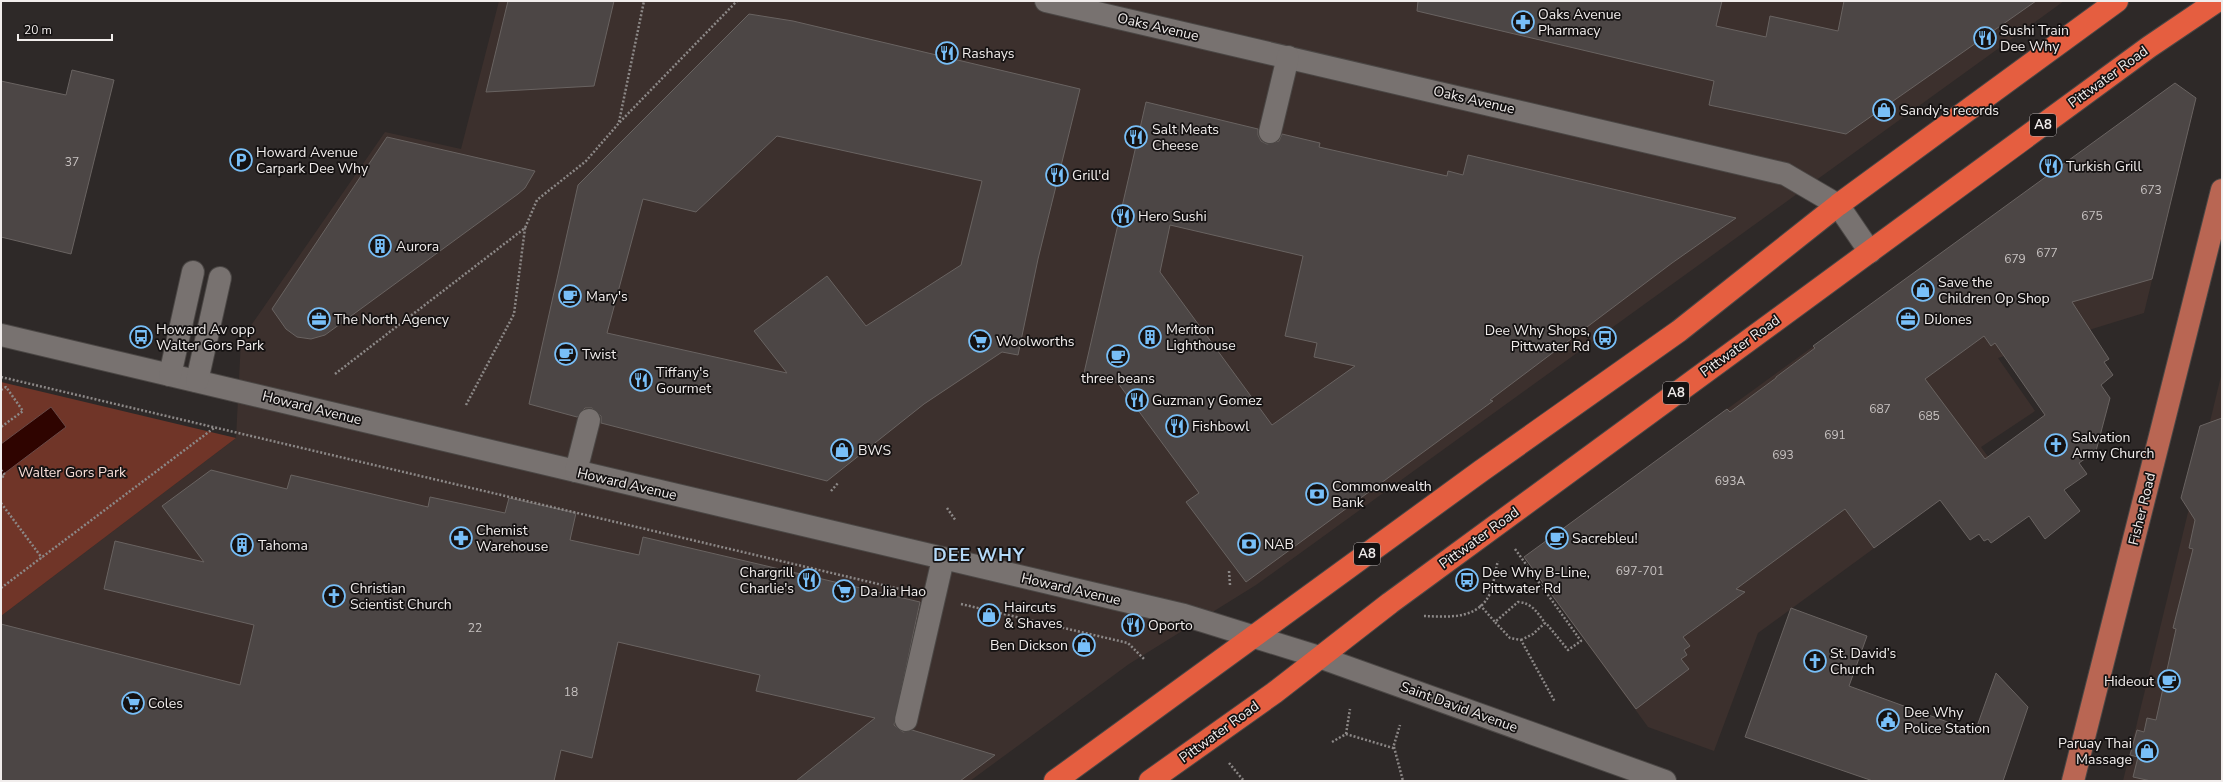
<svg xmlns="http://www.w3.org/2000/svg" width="2223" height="782" viewBox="0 0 2223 782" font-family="'Nunito Sans',sans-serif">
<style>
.built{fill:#3c302d}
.green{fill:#703528}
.water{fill:#2f0400;stroke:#694a47}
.building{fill:#4c4645;stroke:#696361;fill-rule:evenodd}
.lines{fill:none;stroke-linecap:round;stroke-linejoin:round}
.minor-casing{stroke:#4b4745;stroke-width:24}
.major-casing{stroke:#4b4745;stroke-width:24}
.highway-casing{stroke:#4b4745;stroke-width:24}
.path{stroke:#8c8887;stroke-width:2.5;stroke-dasharray:2 2;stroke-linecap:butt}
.minor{stroke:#787270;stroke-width:22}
.major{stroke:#b96653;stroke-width:22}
.highway{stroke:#e55e40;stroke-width:22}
.labels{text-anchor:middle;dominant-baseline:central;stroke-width:3.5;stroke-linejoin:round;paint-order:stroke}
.number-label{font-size:12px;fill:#c8c3c2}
.shield{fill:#151212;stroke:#afabab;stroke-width:1}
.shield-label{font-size:13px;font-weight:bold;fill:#f1edec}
.poi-label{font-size:14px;fill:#f1edec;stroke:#151212;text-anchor:start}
.street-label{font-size:14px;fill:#f1edec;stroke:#151212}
.park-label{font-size:14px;fill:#f7ddd7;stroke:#151212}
.district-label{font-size:18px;font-weight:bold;letter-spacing:1px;fill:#b4dafa;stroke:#151212}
</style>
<rect width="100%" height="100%" fill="#2e2928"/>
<g class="built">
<polygon points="499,1 2064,1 1256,585 1129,664 970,781 1,781 1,616 236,438 241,340 385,132 461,149"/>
<polygon points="2175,83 2196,98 2144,313 1998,358 2035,411 1981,447 1992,462 1758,633 1714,751 1648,727 1524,557"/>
<polygon points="2222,372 2222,781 2123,781"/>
</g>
<polygon class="green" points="1,382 236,438 1,616"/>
<polygon class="water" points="51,407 66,427 1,476 1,444"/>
<g class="building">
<polygon points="508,1 614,1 594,86 486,92"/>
<polygon points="1418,1 1722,1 1716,26 1766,37 1770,16 1838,31 1844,1 2036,1 1846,134 1709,105 1714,81 1417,11"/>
<path d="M 749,14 L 793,21 L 1080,89 L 1038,259 L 1018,355 L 1002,352 L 924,404 L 827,481 L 601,423 L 601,416 L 592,408 L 585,408 L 577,417 L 529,404 L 578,185 ZM 777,136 L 982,181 L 961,265 L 866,326 L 827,276 L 754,331 L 787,373 L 607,333 L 643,199 L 696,212 Z"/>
<polygon points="72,70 114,80 71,254 1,237 1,81 66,95"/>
<path d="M 2175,83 L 2196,98 L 2152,279 L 2072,302 L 2109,359 L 2104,362 L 2113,375 L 2101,385 L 2110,398 L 2096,451 L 2079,463 L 2087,474 L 2064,490 L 2080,511 L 2045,539 L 2029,516 L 1991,543 L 1988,539 L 1984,541 L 1979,534 L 1970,540 L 1940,500 L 1874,548 L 1845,509 L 1736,589 L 1745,592 L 1683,637 L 1690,646 L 1684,650 L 1687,655 L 1681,659 L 1689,669 L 1636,709 L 1524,557 L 1727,409 L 1730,412 L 1776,378 L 1776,377 L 1815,348 L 1813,346 ZM 1984,336 L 1991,346 L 1995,343 L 2045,415 L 1985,459 L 1925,379 Z"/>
<path d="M 1146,102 L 1258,129 L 1258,135 L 1261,141 L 1267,144 L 1279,141 L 1282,134 L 1320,143 L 1319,147 L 1447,176 L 1448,171 L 1463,175 L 1468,155 L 1736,218 L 1672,263 L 1490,400 L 1493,401 L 1246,582 L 1186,502 L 1199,493 L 1118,383 L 1084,373 ZM 1170,225 L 1303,256 L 1285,336 L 1317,343 L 1314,357 L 1355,366 L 1272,425 L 1160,272 Z"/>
<polygon points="387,137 535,171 525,188 518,194 325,335 311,339 297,337 286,329 272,309"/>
<polygon points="2222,418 2222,781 2151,781 2133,777 2138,757 2130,755 2137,730 2144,732 2147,718 2156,720 2176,629 2173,628 2193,549 2189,548 2195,520 2181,498 2200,426"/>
<polygon points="211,470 287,489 291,475 428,507 430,497 505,513 509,498 576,513 570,540 639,555 643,537 920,602 894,725 903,732 912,730 995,755 960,781 796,781 875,718 756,691 760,675 618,642 592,758 561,750 554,781 1,781 1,624 240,685 254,625 104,589 115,541 204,562 162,506"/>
<polygon points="1791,608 1867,636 1849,686 1975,732 1996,673 2028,707 2003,781 1873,781 1745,737"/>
</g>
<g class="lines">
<g class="minor-casing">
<g id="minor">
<polyline points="1046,1 1785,174 1838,205 1870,252"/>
<polyline points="1270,132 1288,57"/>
<polyline points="1,335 1184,615 1319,657 1665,781"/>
<polyline points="170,375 193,272"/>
<polyline points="197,381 220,278"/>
<polyline points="576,471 589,420"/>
<polyline points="906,720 943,559"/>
</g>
</g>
<g class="major-casing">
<polyline id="major" points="2073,781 2222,190"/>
</g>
<g class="highway-casing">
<g id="highway">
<polyline points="1055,781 1481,471 1679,331 1838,205 2117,1"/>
<polyline points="1150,781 1274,693 1390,603 2149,47 2217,1"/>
</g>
</g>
<g class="path">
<polyline points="619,122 644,1"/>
<polyline points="335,374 525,228 537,200 586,161 619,123 737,1"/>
<polyline points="1,377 908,591"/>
<polyline points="1,390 6,387 23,411 1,427"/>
<polyline points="466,405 514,314 525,228"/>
<polyline points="1,470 5,475 1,478"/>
<polyline points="831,491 838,483"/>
<polyline points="1,503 42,558"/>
<polyline points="947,508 956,521"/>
<polyline points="1515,549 1581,641 1568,650 1546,623"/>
<polyline points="1229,571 1230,585"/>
<polyline points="1,588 214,428"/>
<polyline points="961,604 1128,643 1144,659"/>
<polyline points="1480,605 1495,622"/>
<path d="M 1424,616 C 1449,617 1480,620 1491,591 C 1494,582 1495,571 1498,561"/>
<path d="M 1521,640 L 1533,634 L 1545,623 C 1537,612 1532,603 1518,602 L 1495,622 L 1510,638 L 1521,640 L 1555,702"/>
<polyline points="1346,734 1350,709"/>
<polyline points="1332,742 1346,734 1393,748 1400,725"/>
<polyline points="1394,747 1403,781"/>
<polyline points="1229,763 1244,781"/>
</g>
<use href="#minor" class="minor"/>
<use href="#major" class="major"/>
<use href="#highway" class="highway"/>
</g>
<defs>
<g id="pharmacy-ring" transform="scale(1.15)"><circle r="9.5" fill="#151212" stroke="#78bff8" stroke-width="1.5"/><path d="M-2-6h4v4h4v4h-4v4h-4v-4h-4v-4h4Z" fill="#78bff8"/></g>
<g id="restaurant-ring" transform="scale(1.15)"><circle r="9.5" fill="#151212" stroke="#78bff8" stroke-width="1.5"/><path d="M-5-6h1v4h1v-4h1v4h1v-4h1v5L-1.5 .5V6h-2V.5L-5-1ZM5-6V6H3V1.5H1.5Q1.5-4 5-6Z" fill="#78bff8"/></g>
<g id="shop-ring" transform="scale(1.15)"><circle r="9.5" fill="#151212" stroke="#78bff8" stroke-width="1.5"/><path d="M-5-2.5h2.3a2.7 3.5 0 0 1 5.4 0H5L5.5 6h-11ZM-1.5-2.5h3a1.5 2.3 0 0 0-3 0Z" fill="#78bff8"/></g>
<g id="parking-ring" transform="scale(1.15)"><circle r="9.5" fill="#151212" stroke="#78bff8" stroke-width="1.5"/><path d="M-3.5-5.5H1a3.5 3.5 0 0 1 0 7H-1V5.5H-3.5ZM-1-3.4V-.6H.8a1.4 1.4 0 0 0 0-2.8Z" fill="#78bff8"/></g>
<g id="building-ring" transform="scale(1.15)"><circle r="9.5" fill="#151212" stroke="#78bff8" stroke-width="1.5"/><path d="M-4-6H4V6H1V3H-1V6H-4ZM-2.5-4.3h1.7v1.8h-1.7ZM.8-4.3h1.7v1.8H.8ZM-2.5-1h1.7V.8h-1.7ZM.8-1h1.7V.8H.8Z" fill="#78bff8"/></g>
<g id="cafe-ring" transform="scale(1.15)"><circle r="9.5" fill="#151212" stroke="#78bff8" stroke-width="1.5"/><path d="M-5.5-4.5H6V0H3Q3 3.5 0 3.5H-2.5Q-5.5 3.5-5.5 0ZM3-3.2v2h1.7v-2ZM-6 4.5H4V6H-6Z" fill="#78bff8"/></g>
<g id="office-ring" transform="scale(1.15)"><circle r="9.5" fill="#151212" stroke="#78bff8" stroke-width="1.5"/><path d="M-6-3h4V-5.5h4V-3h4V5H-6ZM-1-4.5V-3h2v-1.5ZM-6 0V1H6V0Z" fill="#78bff8"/></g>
<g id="bus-ring" transform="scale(1.15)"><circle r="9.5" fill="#151212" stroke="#78bff8" stroke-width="1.5"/><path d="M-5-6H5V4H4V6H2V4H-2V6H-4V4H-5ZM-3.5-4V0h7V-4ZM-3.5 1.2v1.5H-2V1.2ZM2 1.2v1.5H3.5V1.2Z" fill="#78bff8"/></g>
<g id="supermarket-ring" transform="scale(1.15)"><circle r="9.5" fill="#151212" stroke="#78bff8" stroke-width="1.5"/><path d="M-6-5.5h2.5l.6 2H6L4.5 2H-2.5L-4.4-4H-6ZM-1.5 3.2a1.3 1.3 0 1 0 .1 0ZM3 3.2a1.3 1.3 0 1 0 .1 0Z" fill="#78bff8"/></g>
<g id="church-ring" transform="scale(1.15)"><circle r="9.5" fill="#151212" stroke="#78bff8" stroke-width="1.5"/><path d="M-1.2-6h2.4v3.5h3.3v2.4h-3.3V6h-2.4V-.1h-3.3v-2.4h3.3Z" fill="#78bff8"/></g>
<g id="bank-ring" transform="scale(1.15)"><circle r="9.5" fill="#151212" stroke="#78bff8" stroke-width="1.5"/><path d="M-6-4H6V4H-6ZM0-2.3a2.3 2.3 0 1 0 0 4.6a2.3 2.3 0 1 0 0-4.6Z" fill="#78bff8"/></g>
<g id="civic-ring" transform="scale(1.15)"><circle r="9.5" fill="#151212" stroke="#78bff8" stroke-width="1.5"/><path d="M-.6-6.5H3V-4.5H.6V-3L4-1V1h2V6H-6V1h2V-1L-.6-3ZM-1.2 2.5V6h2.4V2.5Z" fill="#78bff8"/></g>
</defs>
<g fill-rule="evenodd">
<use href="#pharmacy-ring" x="1523" y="22"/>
<use href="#restaurant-ring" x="1985" y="38"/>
<use href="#restaurant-ring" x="947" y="53"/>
<use href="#shop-ring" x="1884" y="110"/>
<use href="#restaurant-ring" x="1136" y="137"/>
<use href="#parking-ring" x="241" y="160"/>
<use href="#restaurant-ring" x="2051" y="166"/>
<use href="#restaurant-ring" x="1057" y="175"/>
<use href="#restaurant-ring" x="1123" y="216"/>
<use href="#building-ring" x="380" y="246"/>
<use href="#shop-ring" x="1923" y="290"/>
<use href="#cafe-ring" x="570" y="296"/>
<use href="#office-ring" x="319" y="319"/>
<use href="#office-ring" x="1908" y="319"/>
<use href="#bus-ring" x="141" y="337"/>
<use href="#building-ring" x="1150" y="337"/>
<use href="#bus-ring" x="1605" y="338"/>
<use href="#supermarket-ring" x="980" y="341"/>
<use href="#cafe-ring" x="566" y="354"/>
<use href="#cafe-ring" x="1118" y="356"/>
<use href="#restaurant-ring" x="641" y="380"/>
<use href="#restaurant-ring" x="1137" y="400"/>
<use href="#restaurant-ring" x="1177" y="426"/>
<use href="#church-ring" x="2056" y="445"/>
<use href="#shop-ring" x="842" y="450"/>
<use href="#bank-ring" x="1317" y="494"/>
<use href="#pharmacy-ring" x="461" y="538"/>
<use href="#cafe-ring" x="1557" y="538"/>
<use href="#bank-ring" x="1249" y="544"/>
<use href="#building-ring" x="242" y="545"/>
<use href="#restaurant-ring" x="809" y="580"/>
<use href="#bus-ring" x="1467" y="580"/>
<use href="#supermarket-ring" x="844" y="591"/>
<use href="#church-ring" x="334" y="596"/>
<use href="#shop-ring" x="989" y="615"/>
<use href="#restaurant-ring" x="1133" y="625"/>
<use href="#shop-ring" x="1084" y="645"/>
<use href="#church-ring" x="1815" y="661"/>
<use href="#cafe-ring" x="2169" y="681"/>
<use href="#supermarket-ring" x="133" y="703"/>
<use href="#civic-ring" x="1888" y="720"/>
<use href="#shop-ring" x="2147" y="751"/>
</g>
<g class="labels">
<g class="number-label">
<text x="72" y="162">37</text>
<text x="2151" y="190">673</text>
<text x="2092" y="216">675</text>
<text x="2047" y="253">677</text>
<text x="2015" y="259">679</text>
<text x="1880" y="409">687</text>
<text x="1929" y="416">685</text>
<text x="1835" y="435">691</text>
<text x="1783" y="455">693</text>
<text x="1730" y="481">693A</text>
<text x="1640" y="571">697-701</text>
<text x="475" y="628">22</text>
<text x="571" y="692">18</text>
</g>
<g class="shield">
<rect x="2030" y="114" width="26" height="22" rx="3"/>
<rect x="1663" y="382" width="26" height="22" rx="3"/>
<rect x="1354" y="543" width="26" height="22" rx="3"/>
</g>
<g class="shield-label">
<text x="2043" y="125">A8</text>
<text x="1676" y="393">A8</text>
<text x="1367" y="554">A8</text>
</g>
<g class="poi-label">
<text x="1538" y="14">Oaks Avenue<tspan x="1538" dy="16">Pharmacy</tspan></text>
<text x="2000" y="30">Sushi Train<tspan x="2000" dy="16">Dee Why</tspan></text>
<text x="962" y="53">Rashays</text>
<text x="1900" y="110">Sandy's records</text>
<text x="1152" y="129">Salt Meats<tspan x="1152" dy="16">Cheese</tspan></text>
<text x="256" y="152">Howard Avenue<tspan x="256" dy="16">Carpark Dee Why</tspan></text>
<text x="2066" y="166">Turkish Grill</text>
<text x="1072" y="175">Grill'd</text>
<text x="1138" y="216">Hero Sushi</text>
<text x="396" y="246">Aurora</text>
<text x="1938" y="282">Save the<tspan x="1938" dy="16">Children Op Shop</tspan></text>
<text x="586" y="296">Mary's</text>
<text x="334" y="319">The North Agency</text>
<text x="1924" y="319">DiJones</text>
<text x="156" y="329">Howard Av opp<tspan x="156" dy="16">Walter Gors Park</tspan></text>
<text x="1166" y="329">Meriton<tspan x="1166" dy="16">Lighthouse</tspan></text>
<text x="1590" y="330" text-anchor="end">Dee Why Shops,<tspan x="1590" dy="16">Pittwater Rd</tspan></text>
<text x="996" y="341">Woolworths</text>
<text x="582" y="354">Twist</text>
<text x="656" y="372">Tiffany's<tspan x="656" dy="16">Gourmet</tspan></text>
<text x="1118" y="378" text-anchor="middle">three beans</text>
<text x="1152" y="400">Guzman y Gomez</text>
<text x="1192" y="426">Fishbowl</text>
<text x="2072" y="437">Salvation<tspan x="2072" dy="16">Army Church</tspan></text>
<text x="858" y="450">BWS</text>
<text x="1332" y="486">Commonwealth<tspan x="1332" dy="16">Bank</tspan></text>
<text x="476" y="530">Chemist<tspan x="476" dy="16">Warehouse</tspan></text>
<text x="1572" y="538">Sacrebleu!</text>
<text x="1264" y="544">NAB</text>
<text x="258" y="545">Tahoma</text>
<text x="794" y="572" text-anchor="end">Chargrill<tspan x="794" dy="16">Charlie's</tspan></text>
<text x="1482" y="572">Dee Why B-Line,<tspan x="1482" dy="16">Pittwater Rd</tspan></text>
<text x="350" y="588">Christian<tspan x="350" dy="16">Scientist Church</tspan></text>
<text x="860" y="591">Da Jia Hao</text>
<text x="1004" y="607">Haircuts<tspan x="1004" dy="16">&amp; Shaves</tspan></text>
<text x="1148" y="625">Oporto</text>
<text x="1068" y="645" text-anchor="end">Ben Dickson</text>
<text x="1830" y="653">St. David’s<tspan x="1830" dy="16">Church</tspan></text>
<text x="2154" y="681" text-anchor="end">Hideout</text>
<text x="148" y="703">Coles</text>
<text x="1904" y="712">Dee Why<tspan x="1904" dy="16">Police Station</tspan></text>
<text x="2132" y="743" text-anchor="end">Paruay Thai<tspan x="2132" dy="16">Massage</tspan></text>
</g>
<g class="street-label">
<text transform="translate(1158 27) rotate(13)">Oaks Avenue</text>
<text transform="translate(2108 77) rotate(-36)">Pittwater Road</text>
<text transform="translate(1474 100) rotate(13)">Oaks Avenue</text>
<text transform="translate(1740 346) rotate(-36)">Pittwater Road</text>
<text transform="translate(312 408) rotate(14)">Howard Avenue</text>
<text transform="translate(627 484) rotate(13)">Howard Avenue</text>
<text transform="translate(2142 509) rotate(-76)">Fisher Road</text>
<text transform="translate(1479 538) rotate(-36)">Pittwater Road</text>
<text transform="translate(1071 589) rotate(13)">Howard Avenue</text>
<text transform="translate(1459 707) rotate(20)">Saint David Avenue</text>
<text transform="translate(1219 732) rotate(-36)">Pittwater Road</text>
</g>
<g class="park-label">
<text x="72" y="472">Walter Gors Park</text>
</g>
<g class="district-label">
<text x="979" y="555">DEE WHY</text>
</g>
</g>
<rect width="2223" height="782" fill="none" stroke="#f1edec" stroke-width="4"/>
<path d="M18 34v6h94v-6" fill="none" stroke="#f1edec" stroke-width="2"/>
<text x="24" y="34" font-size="12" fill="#f1edec" stroke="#151212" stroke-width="3" paint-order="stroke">20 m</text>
</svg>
